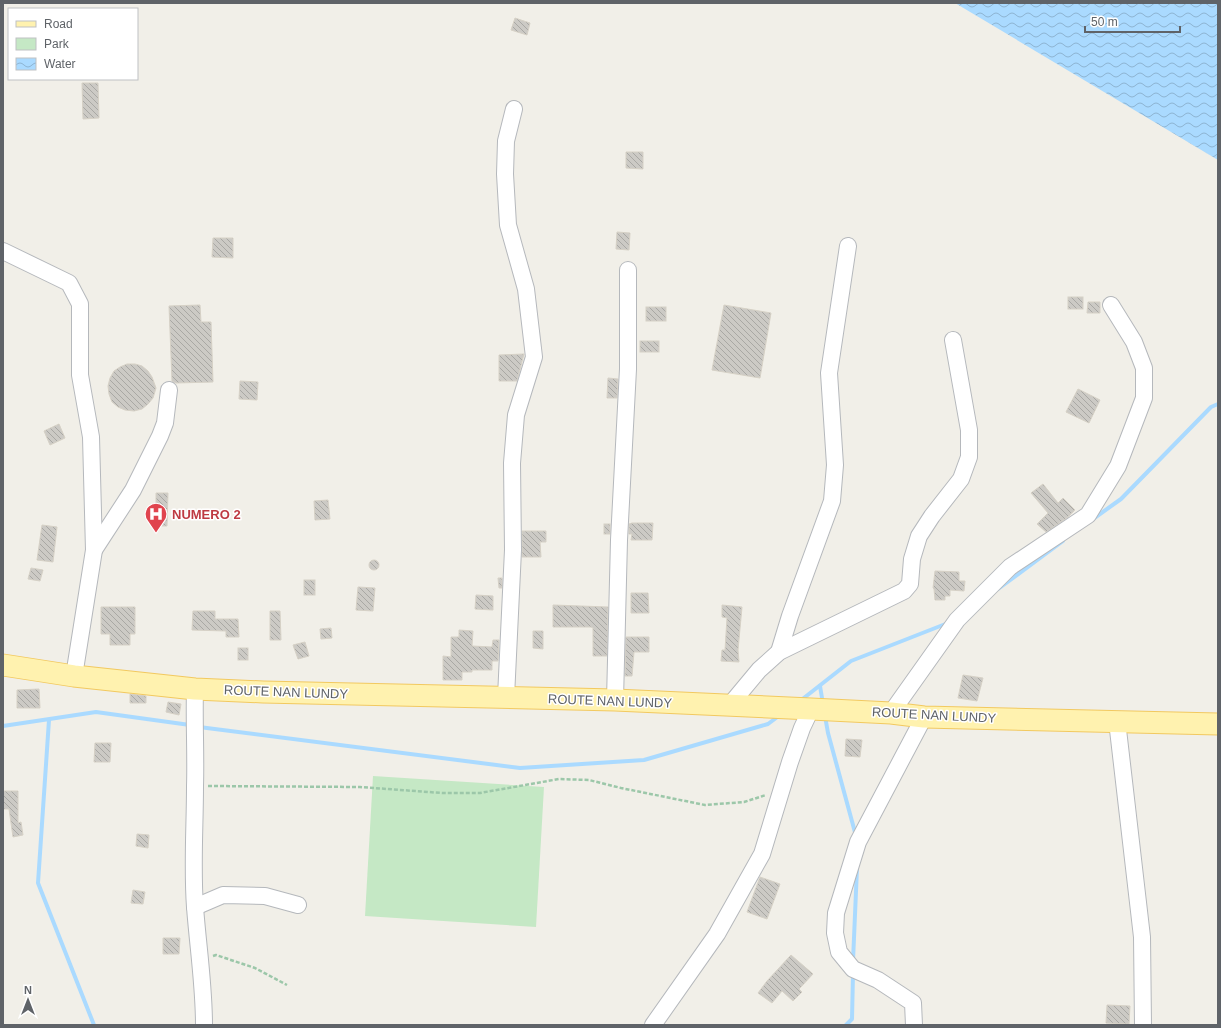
<svg xmlns="http://www.w3.org/2000/svg" width="1221" height="1028" viewBox="0 0 1221 1028" font-family="Helvetica,sans-serif">
<style>
.park{fill:#c5e8c5}
.water{fill:url(#water-waves)}
.lines{fill:none;stroke-linecap:round;stroke-linejoin:round}
.stream{stroke:#aadaff;stroke-width:4}
.building{fill:url(#building-back-hatch);stroke:#d6d1c6}
.minor-casing{stroke:#b5b8bc;stroke-width:18}
.major-casing{stroke:#f2c960;stroke-width:23}
.path{stroke:#9cc7a9;stroke-width:2.5;stroke-dasharray:4 2;stroke-linecap:butt}
.minor{stroke:#fff;stroke-width:16}
.major{stroke:#fff2af;stroke-width:21}
.labels{text-anchor:middle;dominant-baseline:central;stroke-width:3;stroke-linejoin:round;paint-order:stroke}
.health-label{font-size:13px;font-weight:bold;fill:#be3a42;stroke:#fff;text-anchor:start}
.street-label{font-size:13px;fill:#5f6368;stroke:#fff}
</style>
<defs>
<pattern id="water-waves" width="16" height="10" patternUnits="userSpaceOnUse"><rect width="16" height="10" fill="#aadaff"/><path d="M0 5q4-4 8 0t8 0" fill="none" stroke="#8eb4d2"/></pattern>
<pattern id="building-back-hatch" width="6" height="6" patternUnits="userSpaceOnUse"><rect width="6" height="6" fill="#cccac5"/><path d="M-1 5l2 2M0 0l6 6M5-1l2 2" fill="none" stroke="#a9a8a4"/></pattern>
</defs>
<rect width="100%" height="100%" fill="#f1efe8"/>
<polygon class="park" points="373,776 544,787 536,927 365,916"/>
<polygon class="water" points="955,3 1218,3 1218,160"/>
<g class="lines">
<g class="stream">
<polyline points="1093,519 1121,499 1211,407 1218,404"/>
<polyline points="998,589 1063,541"/>
<polyline points="820,686 823,704"/>
<polyline points="800,701 851,661 948,623"/>
<polyline points="825,716 828,733 856,836"/>
<polyline points="49,720 38,883 94,1025"/>
<polyline points="3,726 96,712 190,725"/>
<polyline points="199,727 520,768 644,760 768,724 780,715"/>
<polyline points="853,961 857,868"/>
<polyline points="846,1025 852,1019 853,974"/>
</g>
</g>
<g class="building">
<polygon points="515,18 530,23 527,35 511,30"/>
<polygon points="82,83 98,83 99,118 83,119"/>
<polygon points="626,152 643,152 643,169 626,168"/>
<polygon points="617,232 630,233 629,250 616,249"/>
<polygon points="213,238 233,238 233,258 212,257"/>
<rect x="1068" y="297" width="15" height="12"/>
<polygon points="1088,302 1100,302 1100,313 1087,313"/>
<polygon points="200,305 201,322 211,322 213,382 176,383 172,381 169,306"/>
<polygon points="724,305 771,313 760,378 712,370"/>
<rect x="646" y="307" width="20" height="14"/>
<rect x="640" y="341" width="19" height="11"/>
<polygon points="524,354 517,381 499,381 499,355"/>
<polygon points="127,364 135,364 142,366 148,371 152,377 156,388 153,398 148,404 142,409 134,411 125,410 118,407 112,402 109,394 108,386 110,378 114,371 120,367"/>
<polygon points="608,378 618,379 617,398 607,398"/>
<polygon points="240,381 258,382 257,400 239,399"/>
<polygon points="1078,389 1100,400 1089,423 1066,412"/>
<polygon points="59,424 65,438 50,445 44,431"/>
<polygon points="1043,484 1058,503 1063,498 1075,510 1068,517 1046,532 1037,524 1048,513 1031,493"/>
<polygon points="156,493 168,493 167,526 156,526"/>
<polygon points="328,500 330,519 315,520 314,501"/>
<polygon points="632,523 653,523 652,540 631,540 632,534 629,534 629,524"/>
<rect x="604" y="524" width="6" height="10"/>
<polygon points="42,525 57,527 53,562 37,560"/>
<polygon points="522,531 546,531 546,542 540,542 541,557 522,557"/>
<circle cx="374" cy="565" r="5"/>
<polygon points="31,568 43,570 40,581 28,579"/>
<polygon points="935,571 959,572 959,581 965,581 964,591 950,590 950,596 945,596 945,600 935,600 934,589 933,588"/>
<polygon points="498,578 502,578 502,588 499,588"/>
<rect x="304" y="580" width="11" height="15"/>
<polygon points="358,587 375,588 373,611 356,610"/>
<polygon points="631,593 648,593 649,613 631,613"/>
<polygon points="476,595 493,596 493,610 475,609"/>
<polygon points="553,605 608,607 607,656 593,656 593,628 591,627 553,627"/>
<polygon points="722,605 742,607 738,650 739,662 721,661 722,650 725,650 727,618 722,617"/>
<polygon points="101,607 135,607 135,634 130,634 130,645 110,645 110,634 101,634"/>
<polygon points="193,611 215,611 215,619 238,619 239,637 226,637 226,631 192,630"/>
<polygon points="270,611 280,611 281,640 270,640"/>
<polygon points="331,628 332,638 321,639 320,629"/>
<polygon points="459,630 473,631 472,646 492,647 493,640 499,640 498,661 492,661 492,670 472,670 472,672 462,672 462,680 443,680 443,656 451,657 451,637 459,637"/>
<polygon points="533,631 543,631 543,649 533,648"/>
<polygon points="626,637 649,637 649,652 634,652 632,676 625,676"/>
<polygon points="305,642 309,656 298,659 293,645"/>
<rect x="238" y="648" width="10" height="12"/>
<polygon points="963,675 983,678 977,701 958,698"/>
<polygon points="39,689 40,708 17,708 17,690"/>
<polygon points="130,694 146,696 146,703 130,703"/>
<polygon points="168,702 181,704 179,715 166,712"/>
<polygon points="846,739 862,740 860,757 845,756"/>
<polygon points="95,743 111,743 110,762 94,762"/>
<polygon points="3,791 18,791 18,823 21,822 23,835 13,837 9,809 3,809"/>
<polygon points="137,834 149,835 148,848 136,846"/>
<polygon points="760,877 780,884 767,919 747,912"/>
<polygon points="133,890 145,892 143,904 131,903"/>
<polygon points="163,938 180,938 179,954 163,954"/>
<polygon points="791,955 813,974 799,989 802,992 793,1001 782,991 772,1003 758,993 767,981"/>
<polygon points="1107,1005 1130,1006 1129,1024 1106,1023"/>
</g>
<g class="lines">
<g class="minor-casing">
<g id="minor">
<polyline points="3,251 69,283 80,304 80,375 91,437 94,550 74,676"/>
<polyline points="94,550 133,490 160,436 165,423 169,390"/>
<polyline points="779,652 790,616 832,501 835,465 829,373 848,246"/>
<path d="M 195,689 C 194,722 196,754 195,786 C 195,826 192,867 195,907 C 198,947 204,985 204,1025"/>
<polyline points="506,697 513,550 512,463 516,415 534,357 526,289 508,225 505,174 506,141 514,109"/>
<polyline points="615,700 619,540 628,369 628,270"/>
<polyline points="729,706 759,670 779,652 904,591 910,584 912,559 919,536 932,516 961,479 969,457 969,430 953,340"/>
<polyline points="891,713 957,620 1010,567 1088,515 1118,466 1144,398 1144,368 1134,342 1111,305"/>
<polyline points="1117,721 1142,937 1143,1025"/>
<polyline points="195,907 223,895 265,896 298,905"/>
<polyline points="653,1025 717,934 762,854 790,762 802,728 811,709"/>
<polyline points="914,1025 913,1003 878,980 853,969 839,952 835,933 836,913 858,842 924,717"/>
</g>
</g>
<g class="major-casing">
<polyline id="major" points="3,665 74,676 195,689 263,692 615,700 811,709 891,713 924,717 1218,724"/>
</g>
<g class="path">
<polyline points="208,786 360,787 442,793 480,793 559,779 589,780 621,788 705,805 744,802 766,795"/>
<polyline points="213,956 216,955 255,968 287,985"/>
</g>
<use href="#minor" class="minor"/>
<use href="#major" class="major"/>
</g>
<defs>
<g id="hospital-pin" transform="scale(1.15)"><path d="M0 17L-7.5 6A9.5 9.5 0 1 1 7.5 6Z" fill="#e0444e" stroke="#fff"/><path d="M-5-5h3v3.5h4V-5h3V5h-3V1.5h-4V5h-3Z" fill="#fff"/></g>
</defs>
<g fill-rule="evenodd">
<use href="#hospital-pin" x="156" y="514"/>
</g>
<g class="labels">
<g class="health-label">
<text x="172" y="514">NUMERO 2</text>
</g>
<g class="street-label">
<text transform="translate(286 692) rotate(2)">ROUTE NAN LUNDY</text>
<text transform="translate(610 701) rotate(2)">ROUTE NAN LUNDY</text>
<text transform="translate(934 715) rotate(3)">ROUTE NAN LUNDY</text>
</g>
</g>
<rect width="1221" height="1028" fill="none" stroke="#5f6368" stroke-width="8"/>
<rect x="8" y="8" width="130" height="72" fill="#ffffff" stroke="#bfc1c3"/>
<rect x="16" y="21" width="20" height="6" fill="#fff2af" stroke="#bfc1c3"/>
<text x="44" y="28" font-size="12" fill="#5f6368">Road</text>
<rect x="16" y="38" width="20" height="12" fill="#c5e8c5" stroke="#bfc1c3"/>
<text x="44" y="48" font-size="12" fill="#5f6368">Park</text>
<rect x="16" y="58" width="20" height="12" fill="url(#water-waves)" stroke="#bfc1c3"/>
<text x="44" y="68" font-size="12" fill="#5f6368">Water</text>
<g transform="translate(28 1000)" stroke="#ffffff" stroke-width="3" paint-order="stroke">
<path d="M0-3L7 15L0 10L-7 15Z" fill="#5f6368"/>
<text y="-6" font-size="11" font-weight="bold" text-anchor="middle" fill="#5f6368">N</text>
</g>
<path d="M1085 26v6h95v-6" fill="none" stroke="#5f6368" stroke-width="2"/>
<text x="1091" y="26" font-size="12" fill="#5f6368" stroke="#ffffff" stroke-width="3" paint-order="stroke">50 m</text>
</svg>
